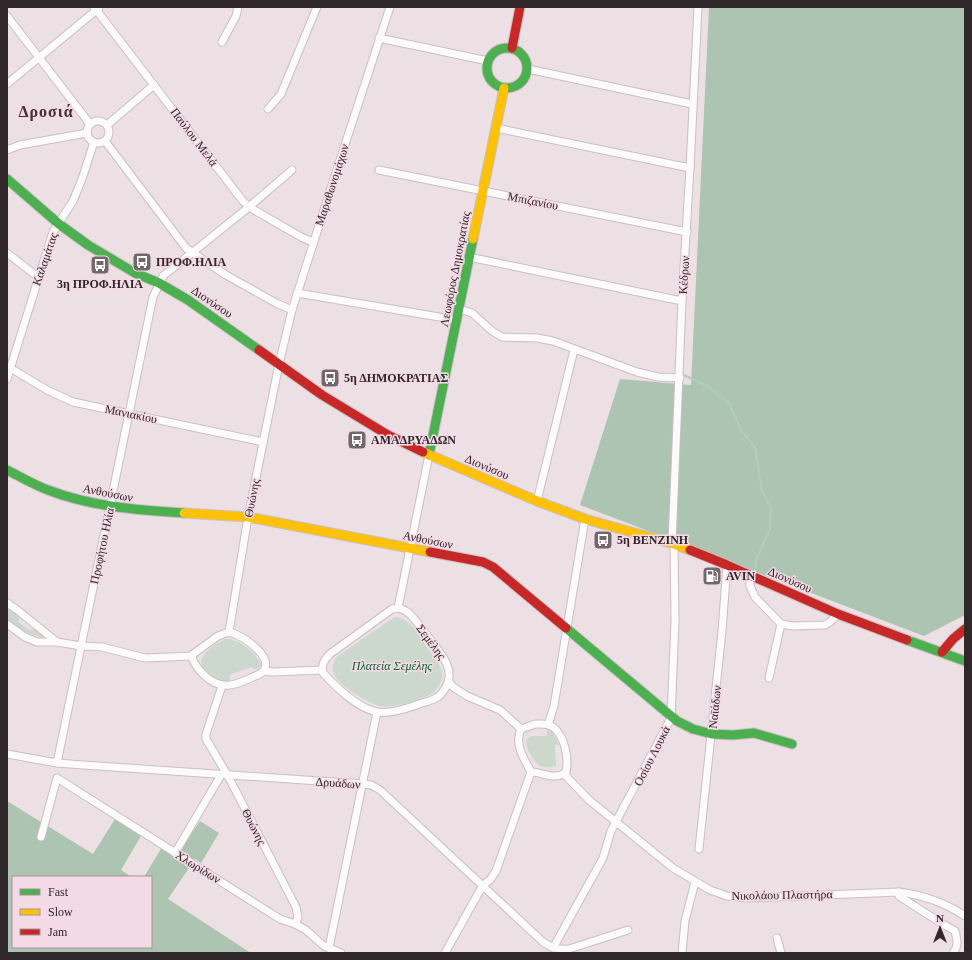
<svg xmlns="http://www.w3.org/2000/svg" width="972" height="960" viewBox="0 0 972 960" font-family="Georgia,serif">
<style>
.green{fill:#ccd8cd}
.forest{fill:#adc4b2}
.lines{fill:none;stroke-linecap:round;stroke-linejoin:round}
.stream{stroke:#afd0b7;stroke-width:2}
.street-casing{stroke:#cabfc3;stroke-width:9}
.fast-casing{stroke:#cabfc3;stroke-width:11}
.slow-casing{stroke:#cabfc3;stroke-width:11}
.jam-casing{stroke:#cabfc3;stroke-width:11}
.street{stroke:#fcfafb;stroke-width:7}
.fast{stroke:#4caf50;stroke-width:9}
.slow{stroke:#ffc107;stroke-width:9}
.jam{stroke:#c62828;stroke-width:9}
.labels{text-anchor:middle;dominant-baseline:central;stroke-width:3;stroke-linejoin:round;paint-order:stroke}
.street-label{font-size:12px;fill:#30272a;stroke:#f3dae4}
.poi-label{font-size:12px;font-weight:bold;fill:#30272a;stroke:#f3dae4;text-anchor:start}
.park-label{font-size:12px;font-style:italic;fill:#076032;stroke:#f3dae4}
.district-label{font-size:16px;font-weight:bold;letter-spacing:1px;fill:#433038;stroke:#f3dae4}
</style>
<rect width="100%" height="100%" fill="#ede0e5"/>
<g class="green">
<path d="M 7,607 L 19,615 L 19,622 L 29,630 L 36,629 L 44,637 C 29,636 19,627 7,619 Z"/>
<path d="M 398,617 C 413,621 422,640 430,652 C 434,658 442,666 442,673 C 443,680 439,687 434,692 C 425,699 393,708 381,706 C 370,705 338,685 334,674 C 331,667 333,663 337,657 L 393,618 Z"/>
<path d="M 226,639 C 243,640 253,652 262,665 L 256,670 L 251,667 L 232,674 L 230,675 L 230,680 C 227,682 221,683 218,681 C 213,679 201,667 201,662 C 202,652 218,642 226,639 Z"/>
<path d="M 547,729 C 554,731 556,739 559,745 L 555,745 L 556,766 C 552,767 547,768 543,767 C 534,765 526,748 526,740 L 531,736 L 546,736 L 547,735 Z"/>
</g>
<g class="forest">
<polygon points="709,7 965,7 965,615 924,636 580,505 620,379 691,385"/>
<polygon points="7,801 93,854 115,819 141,836 121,870 132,877 13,877 13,947 151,947 151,877 144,877 162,847 176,857 200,821 219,833 201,863 195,859 168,899 251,953 7,953"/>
</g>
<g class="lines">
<polyline class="stream" points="684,375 707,386 729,403 741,430 755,448 762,491 771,507 770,529 756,560 755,570"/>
<g class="street-casing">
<g id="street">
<polyline points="94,7 242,200 249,207 303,238 313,242"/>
<polyline points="7,16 90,124"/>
<polyline points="379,38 488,61"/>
<polyline points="222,42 236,16 238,7"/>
<polyline points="528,69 692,104"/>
<polyline points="7,84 99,8"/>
<polyline points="268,109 281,94 317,7"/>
<circle cx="98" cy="132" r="11"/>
<polyline points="107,125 154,85"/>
<polyline points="496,128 690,168"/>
<polyline points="105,141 186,248 226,275 276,303 292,310"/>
<polyline points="7,150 20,145 87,133"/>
<polyline points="379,170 687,232"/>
<polyline points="7,253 38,277"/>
<polyline points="469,257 682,301"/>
<polyline points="297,293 457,320"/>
<polyline points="459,309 472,313 492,331 502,337 537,338 553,341 637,372 658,377 680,378"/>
<polyline points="7,366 47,390 73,402 263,442"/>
<polyline points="7,379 53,232 73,201 82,179 94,142"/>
<polyline points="537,501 574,350"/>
<polyline points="672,543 682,301 690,168 698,7"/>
<polyline points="750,576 750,586 755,597 781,624 793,626 825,625 830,622 838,614"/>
<polyline points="7,603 16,609 57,642"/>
<path d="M 398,608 C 411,610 418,625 426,634 C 437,650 457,667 446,687 C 443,692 441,696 436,698 C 431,701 424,702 419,704 C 406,709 391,714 377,712 C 357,708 337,688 323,673 C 321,665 324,660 330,654 L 392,609 Z"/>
<polyline points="398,608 429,455"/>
<polyline points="7,624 25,637 37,642 57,642 81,646 102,647 145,658 192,656"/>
<polyline points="229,632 248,517 279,364 292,310 339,163 390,7"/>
<path d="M 229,632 C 240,635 249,641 257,649 C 262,654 268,661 265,668 C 264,673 258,675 253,677 C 234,686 220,691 203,674 C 198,669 193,663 192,656 L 193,654 L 218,636 Z"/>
<polyline points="264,671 273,672 322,670"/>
<polyline points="769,678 781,624"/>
<polyline points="449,682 453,687 467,696 500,710 521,729"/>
<polyline points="222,686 206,734 206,739 228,776 296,907 298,918 295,924"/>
<path d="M 535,724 C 541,724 548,723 553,727 C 565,736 569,759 566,772 C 555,781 543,772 531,772 C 524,759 514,744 521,729 Z"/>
<polyline points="548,725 554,706 585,519"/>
<path d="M 7,754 L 57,763 L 83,765 L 363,784 L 371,785 L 380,790 L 543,942 C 552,948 558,950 569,949 L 628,930"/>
<polyline points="57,763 153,297 163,276 249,207 292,170"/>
<path d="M 564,774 L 589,800 L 673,868 L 710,890 L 727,896 L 747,898 L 899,892 C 923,895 944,902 965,916"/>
<polyline points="41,837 57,778 280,919 295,924 306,930 324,946 341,953"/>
<polyline points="699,849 722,631 727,565"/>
<polyline points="175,853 221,775"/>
<path d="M 899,892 L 899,896 L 941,923 L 955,931 C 957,939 959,946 953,953"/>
<polyline points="777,938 781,953"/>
<polyline points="329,948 377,712"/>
<polyline points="553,948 603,858 611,831 671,718 675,621 674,544"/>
<polyline points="445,953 483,885 490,880 496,871 531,772"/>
<polyline points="682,953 685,921 695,882"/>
</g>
</g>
<g class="fast-casing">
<g id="fast">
<circle cx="507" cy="68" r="20"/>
<polyline points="7,179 59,224 88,245 135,273 159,283 188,300 259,350"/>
<polyline points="429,455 473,239"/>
<path d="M 7,470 C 21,477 34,485 48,490 C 92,507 138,510 184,513"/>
<polyline points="566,628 677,721 693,729 712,734 733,735 754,733 792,744"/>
<polyline points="907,640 965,661"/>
</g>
</g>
<g class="slow-casing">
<g id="slow">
<polyline points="473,239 504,88"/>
<polyline points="423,452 537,501 585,519 674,544 690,550"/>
<polyline points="184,513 248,517 430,552"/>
</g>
</g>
<g class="jam-casing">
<g id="jam">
<polyline points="512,48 520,7"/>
<polyline points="259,350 322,395 388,435 423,452"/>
<polyline points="690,550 727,565 838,614 907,640"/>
<polyline points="430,552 483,562 493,567 566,628"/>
<polyline points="942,652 953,639 965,629"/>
</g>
</g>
<use href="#street" class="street"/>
<use href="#fast" class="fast"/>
<use href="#slow" class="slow"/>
<use href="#jam" class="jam"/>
</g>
<defs>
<g id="bus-square" transform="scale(1)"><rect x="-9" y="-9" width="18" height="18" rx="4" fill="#72686b" stroke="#f3dae4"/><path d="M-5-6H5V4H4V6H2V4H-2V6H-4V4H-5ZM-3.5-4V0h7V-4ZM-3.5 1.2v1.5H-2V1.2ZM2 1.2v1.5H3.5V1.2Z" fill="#fff"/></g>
<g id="fuel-square" transform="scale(1)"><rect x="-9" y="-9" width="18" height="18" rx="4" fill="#72686b" stroke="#f3dae4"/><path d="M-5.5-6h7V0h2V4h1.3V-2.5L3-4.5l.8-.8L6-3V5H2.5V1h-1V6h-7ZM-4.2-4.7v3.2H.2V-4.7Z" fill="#fff"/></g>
</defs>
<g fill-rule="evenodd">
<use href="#bus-square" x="142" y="262"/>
<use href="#bus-square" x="100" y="265"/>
<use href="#bus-square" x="330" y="378"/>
<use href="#bus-square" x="357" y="440"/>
<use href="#bus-square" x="603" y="540"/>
<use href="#fuel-square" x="712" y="576"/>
</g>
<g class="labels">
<g class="street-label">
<text transform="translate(194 137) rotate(53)">Παύλου Μελά</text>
<text transform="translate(332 185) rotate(-72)">Μαραθωνομάχων</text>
<text transform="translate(533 201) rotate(11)">Μπιζανίου</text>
<text transform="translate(45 259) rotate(-71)">Καλαμάτας</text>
<text transform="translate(455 269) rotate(-79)">Λεωφόρος Δημοκρατίας</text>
<text transform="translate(684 275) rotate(-86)">Κέδρων</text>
<text transform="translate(212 302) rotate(34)">Διονύσου</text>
<text transform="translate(131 414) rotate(12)">Μανιακίου</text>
<text transform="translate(487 467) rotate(23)">Διονύσου</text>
<text transform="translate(108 493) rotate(11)">Ανθούσων</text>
<text transform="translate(252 498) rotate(-79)">Θυώνης</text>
<text transform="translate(428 540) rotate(11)">Ανθούσων</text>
<text transform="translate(102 546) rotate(-78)">Προφήτου Ηλία</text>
<text transform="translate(790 580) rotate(24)">Διονύσου</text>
<text transform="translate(431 642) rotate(53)">Σεμέλης</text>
<text transform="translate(715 707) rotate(-84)">Ναϊάδων</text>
<text transform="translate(652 756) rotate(-63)">Οσίου Λουκά</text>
<text transform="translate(338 783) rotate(4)">Δρυάδων</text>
<text transform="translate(254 827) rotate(63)">Θυώνης</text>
<text transform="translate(198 867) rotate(32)">Χλωρίδων</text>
<text transform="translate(782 895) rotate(-1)">Νικολάου Πλαστήρα</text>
</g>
<g class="poi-label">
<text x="156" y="262">ΠΡΟΦ.ΗΛΙΑ</text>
<text x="100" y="284" text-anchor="middle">3η ΠΡΟΦ.ΗΛΙΑ</text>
<text x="344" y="378">5η ΔΗΜΟΚΡΑΤΙΑΣ</text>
<text x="371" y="440">ΑΜΑΔΡΥΑΔΩΝ</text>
<text x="617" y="540">5η ΒΕΝΖΙΝΗ</text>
<text x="726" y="576">AVIN</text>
</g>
<g class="park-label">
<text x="392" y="666">Πλατεία Σεμέλης</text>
</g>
<g class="district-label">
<text x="46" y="111">Δροσιά</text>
</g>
</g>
<rect width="972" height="960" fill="none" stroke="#30272a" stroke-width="16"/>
<rect x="12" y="876" width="140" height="72" fill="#f3dae4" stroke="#a5929a"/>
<rect x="20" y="889" width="20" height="6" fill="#4caf50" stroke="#a5929a"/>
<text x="48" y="896" font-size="12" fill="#30272a">Fast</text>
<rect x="20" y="909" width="20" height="6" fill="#ffc107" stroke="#a5929a"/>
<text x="48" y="916" font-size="12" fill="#30272a">Slow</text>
<rect x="20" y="929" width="20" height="6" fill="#c62828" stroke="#a5929a"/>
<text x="48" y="936" font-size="12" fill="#30272a">Jam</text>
<g transform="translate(940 928)" stroke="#f3dae4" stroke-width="3" paint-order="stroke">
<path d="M0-3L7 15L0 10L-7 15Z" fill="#30272a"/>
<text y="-6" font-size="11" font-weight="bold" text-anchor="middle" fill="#30272a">N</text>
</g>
</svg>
